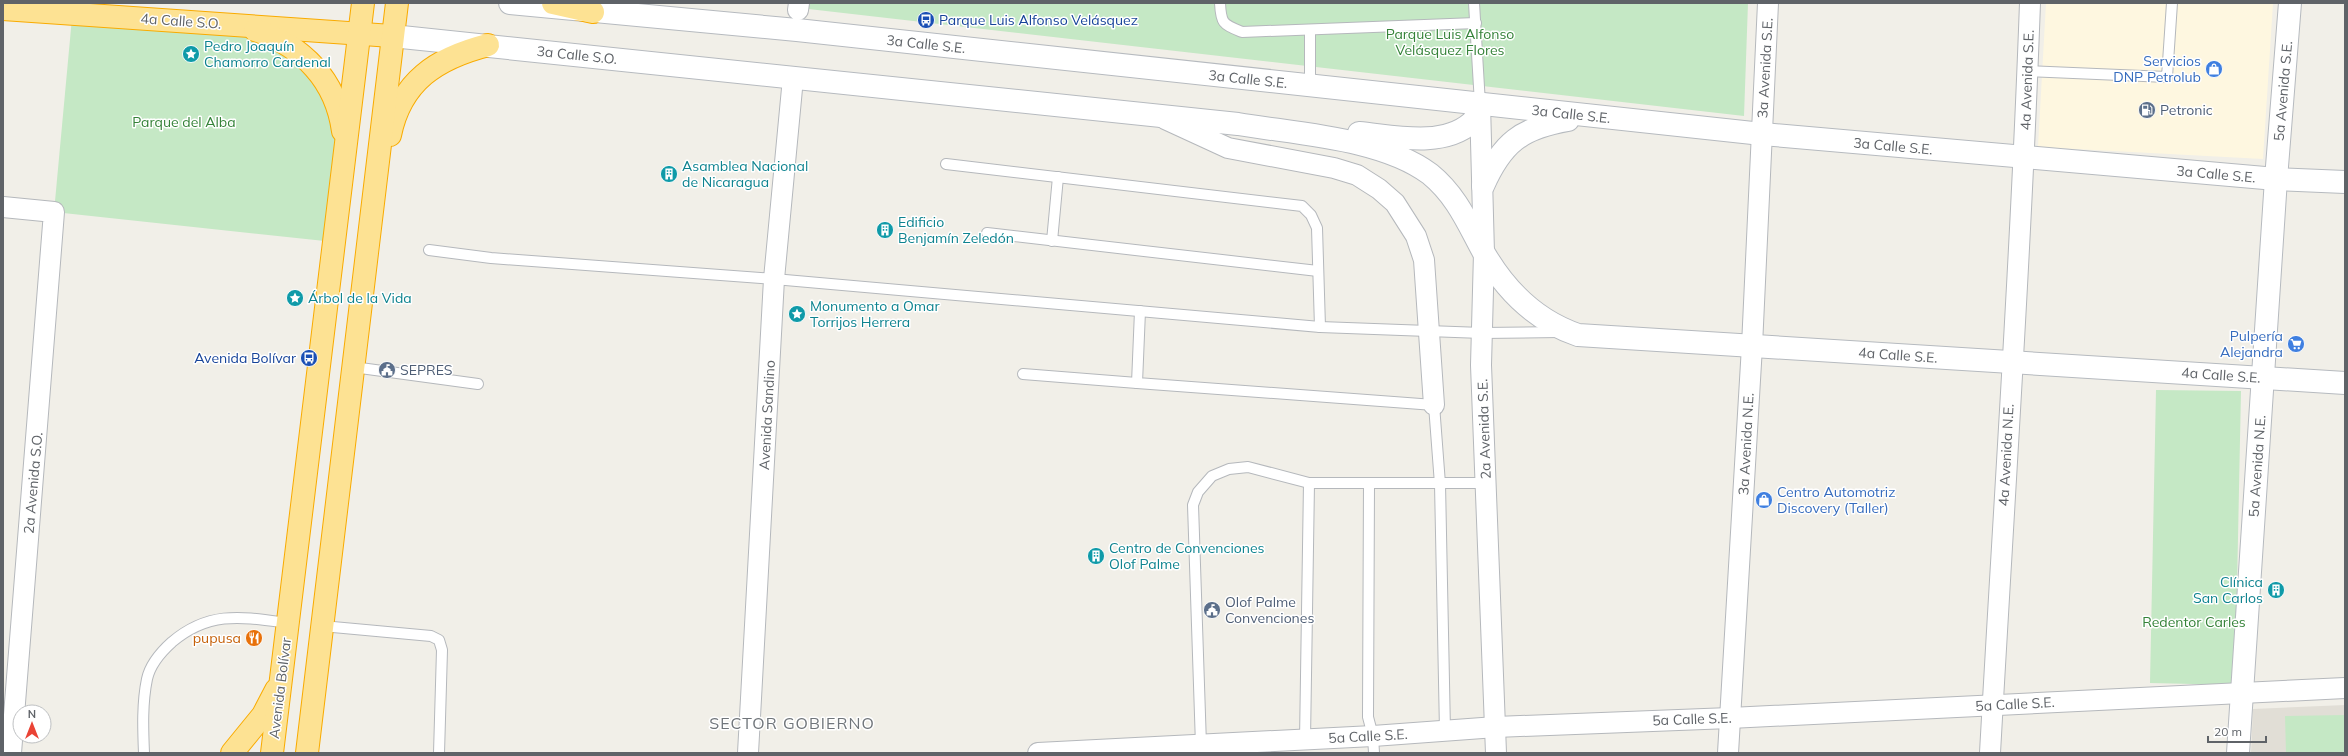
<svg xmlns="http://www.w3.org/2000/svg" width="2348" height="756" viewBox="0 0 2348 756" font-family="Mulish,sans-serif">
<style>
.commercial{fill:#fef7e0}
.education{fill:#e1ded6}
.green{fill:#c5e8c5}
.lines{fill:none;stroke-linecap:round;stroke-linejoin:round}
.lane-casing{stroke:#b5b8bc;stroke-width:12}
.street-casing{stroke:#b5b8bc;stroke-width:22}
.secondary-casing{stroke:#b6babf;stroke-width:24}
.highway-casing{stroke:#f9ab00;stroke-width:24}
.lane{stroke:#fff;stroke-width:10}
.street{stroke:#fff;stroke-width:20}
.secondary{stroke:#fff;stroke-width:22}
.highway{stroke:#fde293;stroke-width:22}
.labels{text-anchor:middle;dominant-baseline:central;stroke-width:3;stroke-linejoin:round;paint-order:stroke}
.transit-label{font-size:14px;fill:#164399;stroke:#fff;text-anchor:start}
.street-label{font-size:14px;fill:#5f6368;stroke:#fff}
.park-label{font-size:14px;fill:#348238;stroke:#fff}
.culture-label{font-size:14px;fill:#0d838f;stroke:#fff;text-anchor:start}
.shop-label{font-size:14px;fill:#366cbe;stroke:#fff;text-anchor:end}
.service-label{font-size:14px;fill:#4e5e75;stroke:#fff;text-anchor:start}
.food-label{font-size:14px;fill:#c56008;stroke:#fff;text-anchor:end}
.quarter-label{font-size:16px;letter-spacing:1px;fill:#70757a;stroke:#fff}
</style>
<rect width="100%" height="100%" fill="#f1efe8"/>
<polygon class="commercial" points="2046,3 2273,3 2263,159 2038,147"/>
<polygon class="education" points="2345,705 2345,753 2251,753 2253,709"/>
<g class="green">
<polygon points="791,3 1748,3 1744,116 791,7"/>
<polygon points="73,7 280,41 338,107 334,242 54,212"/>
<polygon points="2156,390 2241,391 2235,685 2150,683"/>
<polygon points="2345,715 2345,753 2286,753 2285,716"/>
</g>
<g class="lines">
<g class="lane-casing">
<g id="lane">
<path d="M 1220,3 C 1221,24 1223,24 1242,32 L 1476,23"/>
<polyline points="1474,3 1480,104"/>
<polyline points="1310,31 1310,86"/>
<polyline points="2027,71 2167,77 2172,3"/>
<polyline points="946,164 1302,206 1311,215 1317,228 1320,327"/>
<polyline points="987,233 1318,271"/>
<polyline points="1052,241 1058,177"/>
<polyline points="429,250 491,258 774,279 1320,327 1482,333 1560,332"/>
<polyline points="1140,311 1137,383 1434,405 1440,484 1445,731"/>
<polyline points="353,367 478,384"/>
<polyline points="1023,374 1137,383"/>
<polyline points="1369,484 1368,717 1373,736 1374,753"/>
<polyline points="322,626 431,636 439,640 442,650 439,753"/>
<polyline points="1305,740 1309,483"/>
<polyline points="1201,745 1193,505 1198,492 1212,476 1229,469 1248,467 1309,483 1486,483"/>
<path d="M 144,753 C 143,729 142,703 147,679 C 150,665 162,651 172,642 C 210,610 243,617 288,623"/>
</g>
</g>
<g class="street-casing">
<g id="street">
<polyline points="798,10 799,3"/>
<polyline points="1480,104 1484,253 1481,365 1496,753"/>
<polyline points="1165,119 1228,148 1334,168 1357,175 1379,189 1395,203 1416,236 1424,260 1434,405"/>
<polyline points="3,207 54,212 11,753"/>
<polyline points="748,753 774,279 793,78"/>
<polyline points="1038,753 1373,736 1496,727 1730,718 2345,688"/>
<polyline points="1728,753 1752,346 1768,3"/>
<path d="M 1990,753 C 2004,503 2021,253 2030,3"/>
</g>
</g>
<g class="secondary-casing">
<g id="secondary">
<polyline points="510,3 797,30 1762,134 2276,179 2345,182"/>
<path d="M 392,36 L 1238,124 C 1297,134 1382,138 1430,174 C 1457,196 1468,224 1484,253 C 1506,291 1537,321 1578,335 L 2345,383"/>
<path d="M 1359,133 C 1393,136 1442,148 1471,123 C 1476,119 1478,111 1480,104"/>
<path d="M 1483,186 C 1502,143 1521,128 1568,120"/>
<polyline points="2238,753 2276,179 2290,3"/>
</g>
</g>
<g class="highway-casing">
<g id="highway">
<polyline points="553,3 593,12"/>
<polyline points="3,9 392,36"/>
<path d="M 255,30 C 303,46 336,80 343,131"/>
<path d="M 390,135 C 401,81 437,58 488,45"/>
<polyline points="232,753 263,715 276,690"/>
<polyline points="272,753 363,3"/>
<polyline points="307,753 397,3"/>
</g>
</g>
<use href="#lane" class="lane"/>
<use href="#street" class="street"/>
<use href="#secondary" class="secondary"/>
<use href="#highway" class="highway"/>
</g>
<defs>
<g id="bus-disc" transform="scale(0.9)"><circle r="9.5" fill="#1a4fb4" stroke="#fff"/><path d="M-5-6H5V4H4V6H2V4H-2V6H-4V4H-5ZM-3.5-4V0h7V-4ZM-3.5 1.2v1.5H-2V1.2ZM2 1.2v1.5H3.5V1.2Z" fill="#fff"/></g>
<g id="sight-disc" transform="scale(0.9)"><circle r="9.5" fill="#0f9aa8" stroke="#fff"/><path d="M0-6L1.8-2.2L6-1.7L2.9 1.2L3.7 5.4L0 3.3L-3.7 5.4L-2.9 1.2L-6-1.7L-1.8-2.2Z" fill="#fff"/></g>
<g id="shop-disc" transform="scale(0.9)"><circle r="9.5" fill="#3f7fe0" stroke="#fff"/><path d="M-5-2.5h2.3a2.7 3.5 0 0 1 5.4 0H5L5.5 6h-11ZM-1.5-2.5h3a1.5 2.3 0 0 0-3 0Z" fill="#fff"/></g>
<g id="fuel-disc" transform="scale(0.9)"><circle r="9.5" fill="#5c6f8a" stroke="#fff"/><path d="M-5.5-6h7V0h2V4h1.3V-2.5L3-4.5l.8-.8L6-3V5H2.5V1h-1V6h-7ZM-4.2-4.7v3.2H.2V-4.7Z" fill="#fff"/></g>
<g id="building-disc" transform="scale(0.9)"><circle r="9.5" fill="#0f9aa8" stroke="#fff"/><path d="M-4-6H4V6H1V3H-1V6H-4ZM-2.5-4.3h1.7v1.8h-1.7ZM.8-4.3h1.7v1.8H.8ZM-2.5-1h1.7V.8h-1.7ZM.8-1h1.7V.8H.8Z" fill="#fff"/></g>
<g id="supermarket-disc" transform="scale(0.9)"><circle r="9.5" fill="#3f7fe0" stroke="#fff"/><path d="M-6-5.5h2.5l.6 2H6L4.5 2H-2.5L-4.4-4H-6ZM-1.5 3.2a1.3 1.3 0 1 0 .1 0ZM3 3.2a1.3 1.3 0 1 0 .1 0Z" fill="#fff"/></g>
<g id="civic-disc" transform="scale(0.9)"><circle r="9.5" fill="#5c6f8a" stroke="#fff"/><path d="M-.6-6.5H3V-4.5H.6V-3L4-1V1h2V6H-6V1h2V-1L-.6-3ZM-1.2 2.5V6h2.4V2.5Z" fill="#fff"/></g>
<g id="restaurant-disc" transform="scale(0.9)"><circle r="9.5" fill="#e8710a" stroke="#fff"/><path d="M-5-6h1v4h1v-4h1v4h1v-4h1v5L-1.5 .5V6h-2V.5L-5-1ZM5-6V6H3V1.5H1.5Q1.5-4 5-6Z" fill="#fff"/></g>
</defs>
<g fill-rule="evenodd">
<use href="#bus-disc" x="926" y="20"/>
<use href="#sight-disc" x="191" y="54"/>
<use href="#shop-disc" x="2214" y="69"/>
<use href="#fuel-disc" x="2147" y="110"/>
<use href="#building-disc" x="669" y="174"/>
<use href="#building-disc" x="885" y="230"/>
<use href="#sight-disc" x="295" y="298"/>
<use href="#sight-disc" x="797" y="314"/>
<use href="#supermarket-disc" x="2296" y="344"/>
<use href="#bus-disc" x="309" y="358"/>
<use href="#civic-disc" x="387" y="370"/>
<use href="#shop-disc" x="1764" y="500"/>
<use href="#building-disc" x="1096" y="556"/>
<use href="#building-disc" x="2276" y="590"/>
<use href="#civic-disc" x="1212" y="610"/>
<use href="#restaurant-disc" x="254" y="638"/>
</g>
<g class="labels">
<g class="transit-label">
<text x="939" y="20">Parque Luis Alfonso Velásquez</text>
<text x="296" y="358" text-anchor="end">Avenida Bolívar</text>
</g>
<g class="street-label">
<text transform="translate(181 21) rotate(4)">4a Calle S.O.</text>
<text transform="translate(926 44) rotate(6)">3a Calle S.E.</text>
<text transform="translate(577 55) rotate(6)">3a Calle S.O.</text>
<text transform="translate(1765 68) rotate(-87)">3a Avenida S.E.</text>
<text transform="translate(1248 79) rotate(6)">3a Calle S.E.</text>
<text transform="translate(2027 80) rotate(-88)">4a Avenida S.E.</text>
<text transform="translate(2283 91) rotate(-85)">5a Avenida S.E.</text>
<text transform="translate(1571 114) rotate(6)">3a Calle S.E.</text>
<text transform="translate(1893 146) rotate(5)">3a Calle S.E.</text>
<text transform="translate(2216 174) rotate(5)">3a Calle S.E.</text>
<text transform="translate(1898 355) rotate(4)">4a Calle S.E.</text>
<text transform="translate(2221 375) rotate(4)">4a Calle S.E.</text>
<text transform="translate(767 415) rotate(-87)">Avenida Sandino</text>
<text transform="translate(1484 429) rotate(-92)">2a Avenida S.E.</text>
<text transform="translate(1746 444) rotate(-87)">3a Avenida N.E.</text>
<text transform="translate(2006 455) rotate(-87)">4a Avenida N.E.</text>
<text transform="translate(2257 466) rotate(-86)">5a Avenida N.E.</text>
<text transform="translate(33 483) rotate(-85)">2a Avenida S.O.</text>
<text transform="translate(280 688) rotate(-83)">Avenida Bolívar</text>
<text transform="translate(2015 704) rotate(-3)">5a Calle S.E.</text>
<text transform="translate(1692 719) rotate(-2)">5a Calle S.E.</text>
<text transform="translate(1368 736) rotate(-3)">5a Calle S.E.</text>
</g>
<g class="park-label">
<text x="1450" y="34">Parque Luis Alfonso<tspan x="1450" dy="16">Velásquez Flores</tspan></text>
<text x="184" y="122">Parque del Alba</text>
<text x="2194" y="622">Redentor Carles</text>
</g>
<g class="culture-label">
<text x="204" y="46">Pedro Joaquín<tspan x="204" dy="16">Chamorro Cardenal</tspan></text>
<text x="682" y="166">Asamblea Nacional<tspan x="682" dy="16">de Nicaragua</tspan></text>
<text x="898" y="222">Edificio<tspan x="898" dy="16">Benjamín Zeledón</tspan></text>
<text x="308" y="298">Árbol de la Vida</text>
<text x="810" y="306">Monumento a Omar<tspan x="810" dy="16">Torrijos Herrera</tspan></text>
<text x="1109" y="548">Centro de Convenciones<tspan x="1109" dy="16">Olof Palme</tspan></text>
<text x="2263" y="582" text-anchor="end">Clínica<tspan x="2263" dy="16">San Carlos</tspan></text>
</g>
<g class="shop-label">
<text x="2201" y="61">Servicios<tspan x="2201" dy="16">DNP Petrolub</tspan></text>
<text x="2283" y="336">Pulpería<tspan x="2283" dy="16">Alejandra</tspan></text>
<text x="1777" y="492" text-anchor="start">Centro Automotriz<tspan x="1777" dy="16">Discovery (Taller)</tspan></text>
</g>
<g class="service-label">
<text x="2160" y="110">Petronic</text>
<text x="400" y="370">SEPRES</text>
<text x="1225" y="602">Olof Palme<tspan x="1225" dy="16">Convenciones</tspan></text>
</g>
<g class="food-label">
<text x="241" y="638">pupusa</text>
</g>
<g class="quarter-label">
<text x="792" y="723">SECTOR GOBIERNO</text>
</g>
</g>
<rect width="2348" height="756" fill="none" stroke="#5f6368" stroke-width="8"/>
<g transform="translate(32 724)"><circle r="19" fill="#ffffff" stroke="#bfc1c3"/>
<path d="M0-3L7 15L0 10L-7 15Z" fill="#ea4335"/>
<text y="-6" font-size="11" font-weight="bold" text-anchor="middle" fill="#5f6368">N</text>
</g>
<path d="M2208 736v6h58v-6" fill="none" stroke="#5f6368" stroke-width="2"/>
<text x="2214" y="736" font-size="12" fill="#5f6368" stroke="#ffffff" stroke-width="3" paint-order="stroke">20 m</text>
</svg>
